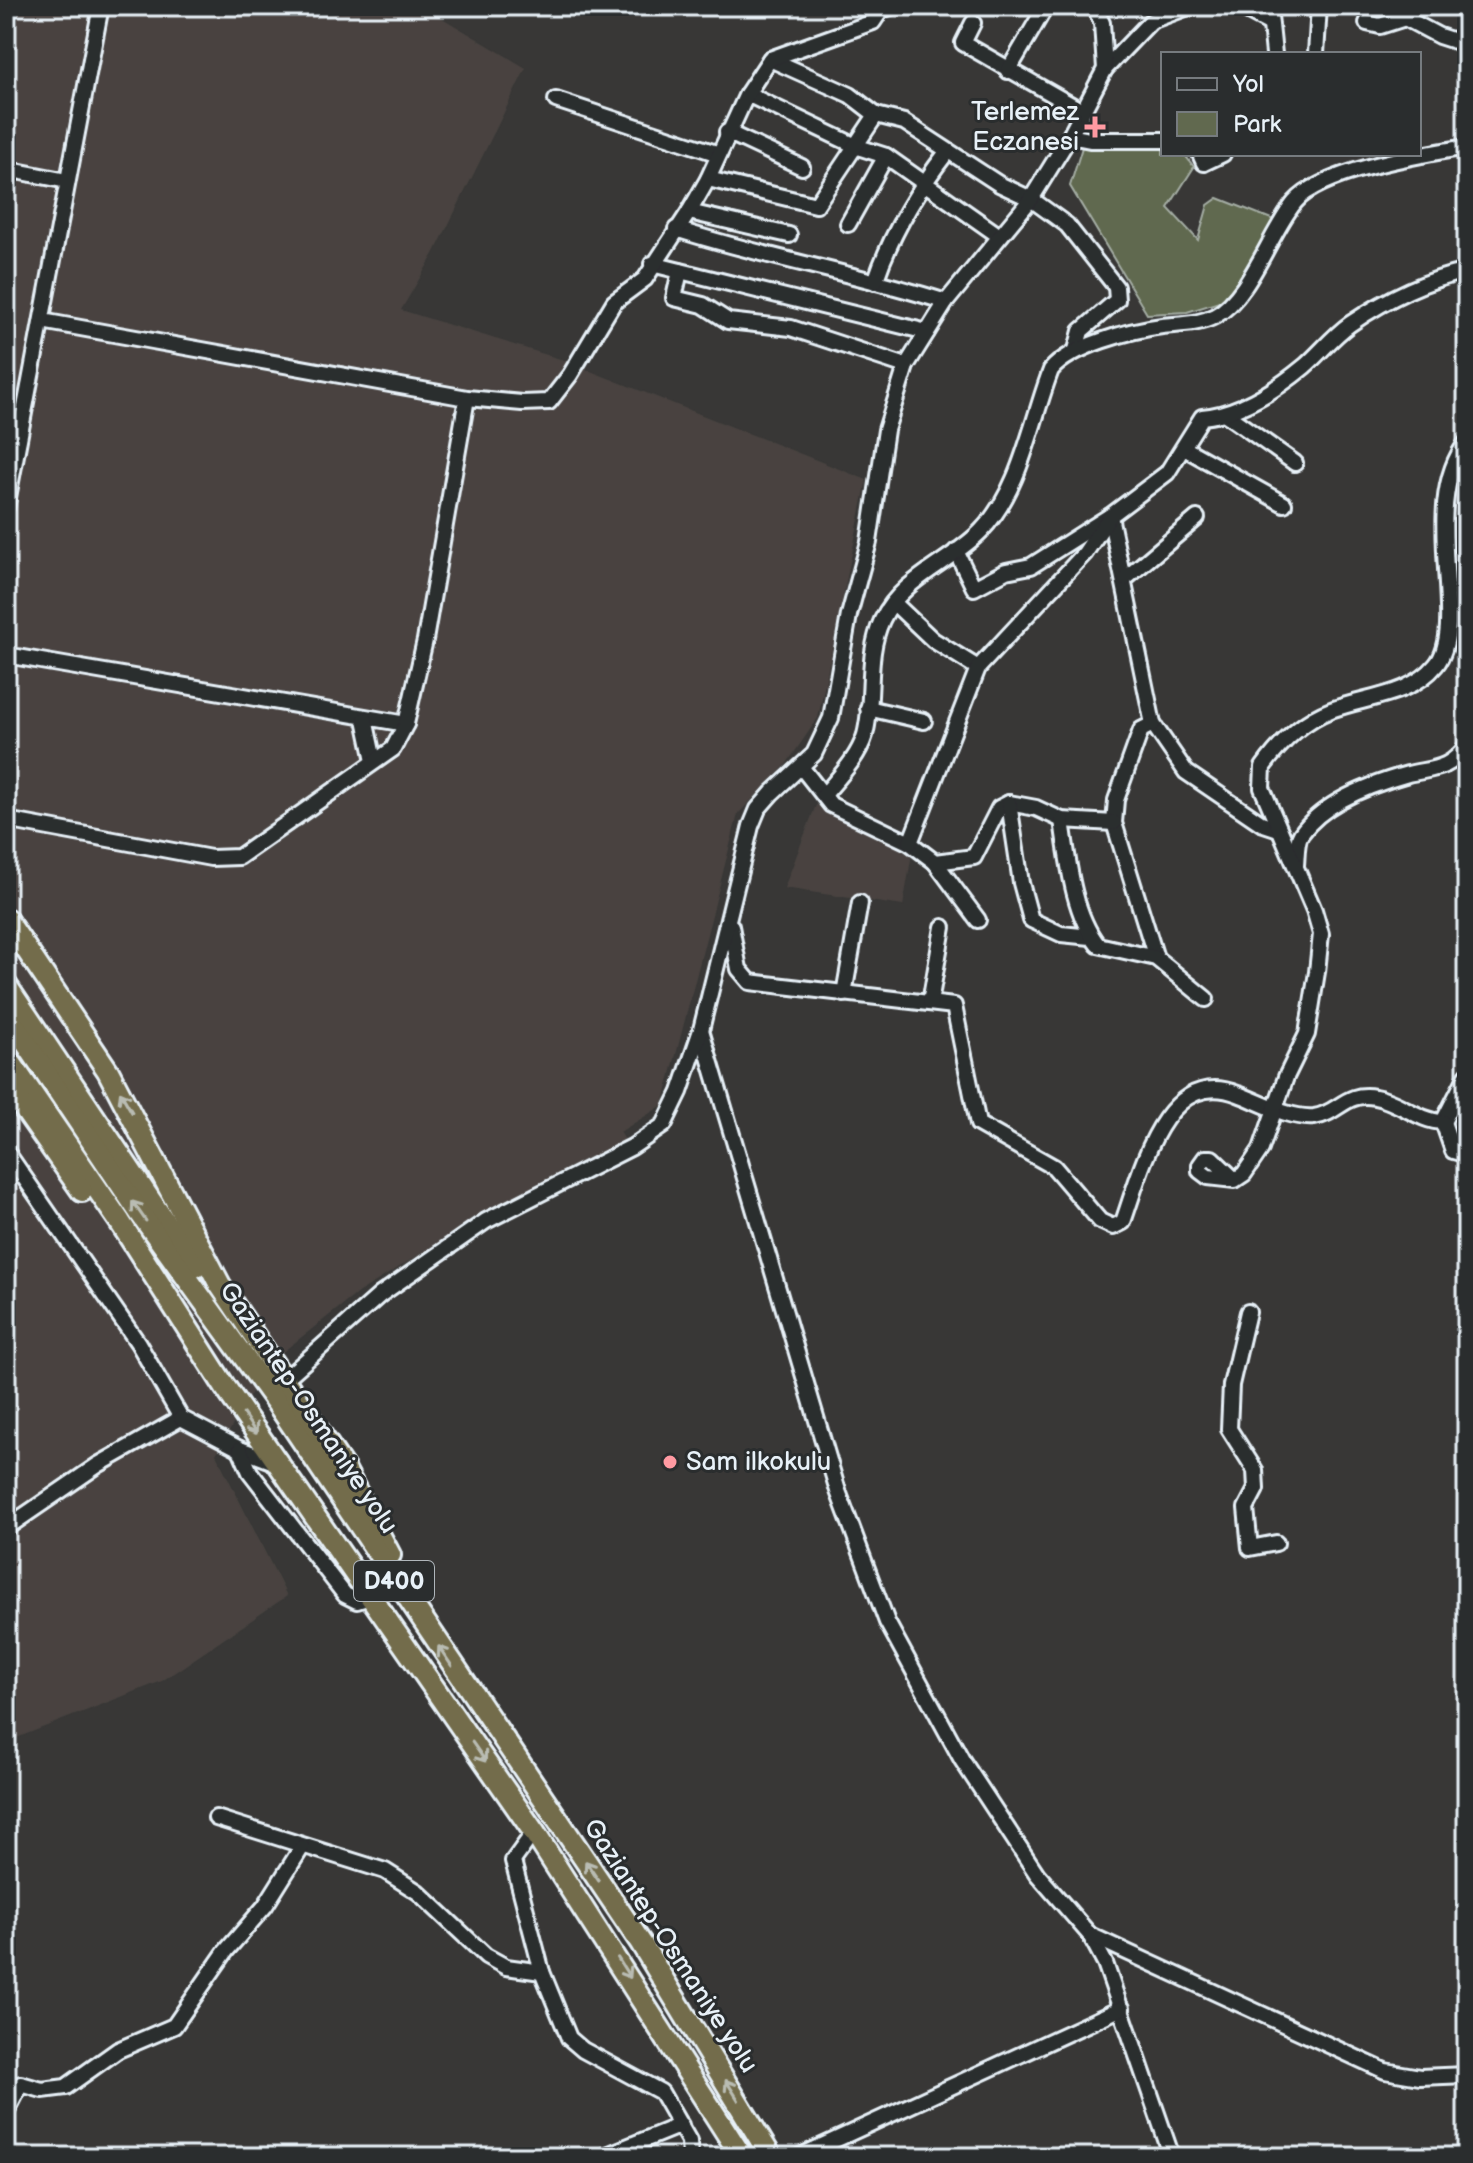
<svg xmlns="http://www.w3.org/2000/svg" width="1473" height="2163" viewBox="0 0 1473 2163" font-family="'Balsamiq Sans',sans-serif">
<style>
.built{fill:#484340}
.green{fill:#61694f;stroke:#a4ada4;stroke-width:2}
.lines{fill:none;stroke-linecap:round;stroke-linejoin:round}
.minor-casing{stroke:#e8f1f8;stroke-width:20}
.highway-casing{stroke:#e8f1f8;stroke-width:26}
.minor{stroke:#2a2d2e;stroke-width:14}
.highway{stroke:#736c4b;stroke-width:20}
.oneway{stroke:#b9bcb3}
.poi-dot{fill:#ff9aa2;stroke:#2a2d2e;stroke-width:3}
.labels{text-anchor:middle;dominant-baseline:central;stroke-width:6;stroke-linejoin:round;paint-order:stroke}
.shield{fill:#2a2d2e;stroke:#afb6bb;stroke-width:2}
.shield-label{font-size:24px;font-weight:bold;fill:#e8f1f8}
.poi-label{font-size:26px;fill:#e8f1f8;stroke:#2a2d2e;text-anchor:end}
.street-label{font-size:26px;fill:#e8f1f8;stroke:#2a2d2e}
</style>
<rect width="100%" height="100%" fill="#383736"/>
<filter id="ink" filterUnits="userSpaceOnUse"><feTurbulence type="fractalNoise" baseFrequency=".0125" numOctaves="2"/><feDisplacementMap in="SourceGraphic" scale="16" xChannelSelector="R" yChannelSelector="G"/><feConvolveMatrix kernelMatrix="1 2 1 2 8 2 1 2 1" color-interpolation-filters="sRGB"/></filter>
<g filter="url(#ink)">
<g class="built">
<polygon points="6,6 422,6 526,68 434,254 401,310 560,359 867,480 818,718 785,766 738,814 663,1105 620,1132 625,1140 450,1236 359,1292 275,1358 273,1356 216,1454 287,1596 162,1681 6,1742"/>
<polygon points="816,805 840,809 914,842 903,906 784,888"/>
</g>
<polygon class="green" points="1083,144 1163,146 1163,154 1184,154 1194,167 1168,208 1198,240 1208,205 1218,198 1274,220 1226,300 1187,312 1147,314 1070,186"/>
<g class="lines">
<g class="minor-casing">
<g id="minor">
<polyline points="1237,6 1269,23"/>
<polyline points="1269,6 1274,54"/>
<polyline points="1402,6 1405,18 1439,36 1467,45"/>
<polyline points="973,23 963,43 1082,111"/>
<polyline points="1367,23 1380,26 1405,18"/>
<polyline points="1316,54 1319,6"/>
<polyline points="770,59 850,95 876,115"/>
<polyline points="1105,69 1151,21 1191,6"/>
<polyline points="1008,71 1046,6"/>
<polyline points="747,94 858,147 886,156 998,235"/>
<polyline points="556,100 719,154"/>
<polyline points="727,132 802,167"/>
<polyline points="1070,136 1090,140 1163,140"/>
<polyline points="1200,154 1204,163 1223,154"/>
<polyline points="6,169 67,181"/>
<polyline points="708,179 816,205 876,115 904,122 999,184 1031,199 1067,225 1116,287 1117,300 1081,331 1076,350"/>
<polyline points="689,212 789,235"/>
<polyline points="848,224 886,156"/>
<path d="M 676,229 C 765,258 857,273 946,302"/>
<polyline points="652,264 927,332"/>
<polyline points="680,271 674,298 703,305 728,321 791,328 906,366"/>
<path d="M 875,282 C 891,234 916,192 947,152"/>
<polyline points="42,321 467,398 522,403 549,402 570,375 614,302 645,279 689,212 708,179 747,94 770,59 873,22 881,10 893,6"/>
<polyline points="1227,415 1295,463"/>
<polyline points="1184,448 1284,504"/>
<polyline points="6,508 101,6"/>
<polyline points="956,551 974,588 1006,571 1031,566 1110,516 1153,724 1186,772 1261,823 1279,829"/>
<polyline points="1125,579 1197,518"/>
<polyline points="894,603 933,640 978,668"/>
<polyline points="6,655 406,724"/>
<polyline points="868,708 924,721"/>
<polyline points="365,719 374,761"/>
<polyline points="1153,724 1141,730 1116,800 1114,823 1156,958"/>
<polyline points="802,768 831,805 910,843 935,862 974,857 999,808 1009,803 1036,808 1062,820 1114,823"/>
<path d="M 824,795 C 839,777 858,758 865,735 C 875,697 865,657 882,620 C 902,578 950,563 981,531 C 1021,490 1031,422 1051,370 C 1071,346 1131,330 1162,326 C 1181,324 1198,325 1215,316 C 1250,297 1270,232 1295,202 C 1322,170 1426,154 1467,147"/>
<polyline points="1009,803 1021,883 1031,920 1061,934 1091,937"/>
<polyline points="6,820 211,858 239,857 393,749 406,724 425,640 467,398"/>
<path d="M 1062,820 C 1068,861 1073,913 1098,945 L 1156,958 L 1206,999"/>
<path d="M 910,843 L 978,668 L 1085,553 L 1110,516 L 1167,473 L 1202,417 C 1238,414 1276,390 1305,366 C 1320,353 1333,336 1350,324 C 1385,300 1425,280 1467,271"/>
<polyline points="935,862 978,920"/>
<path d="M 1296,865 C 1297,856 1296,842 1301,834 C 1323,802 1372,784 1408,774 C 1434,768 1450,770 1467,745"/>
<path d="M 731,926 L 739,969 L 750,982 L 954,1006 L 978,1124 L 1054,1167 L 1100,1221 L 1113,1227 L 1123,1222 C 1140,1175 1164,1065 1238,1094 C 1260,1102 1289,1119 1314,1117 C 1338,1114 1346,1091 1375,1097 C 1399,1101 1418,1121 1443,1122 L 1467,1075"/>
<polyline points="844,994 860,903"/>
<polyline points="930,1003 943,927"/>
<polyline points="701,1030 838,1491 887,1622 962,1760 1037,1874 1090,1935 1105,1963 1172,2157"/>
<polyline points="1443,1122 1453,1151 1467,1155"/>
<polyline points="6,1151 138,1343 181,1418 98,1465 6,1528"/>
<path d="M 1235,1180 L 1212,1158 L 1205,1158 L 1200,1165 L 1200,1171 L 1208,1177 L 1235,1180 L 1244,1174 L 1261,1149 L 1286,1077 L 1307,1034 L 1317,972 L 1321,934 L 1314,910 L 1262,788 L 1263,767 C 1281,742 1302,721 1331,710 C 1365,697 1411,696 1436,665 C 1470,624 1417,505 1467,442"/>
<polyline points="1248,1312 1231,1385 1229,1429 1255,1470 1256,1489 1246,1508 1250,1548 1276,1543"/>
<polyline points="284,1380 380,1295 486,1221 632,1147 664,1125 680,1092 701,1030 751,826 758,809 772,793 814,754 831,718 849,615 869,542 886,430 906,366 946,302 1031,199 1070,136 1105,69 1102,23 1094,6"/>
<polyline points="181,1418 240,1449 277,1463"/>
<polyline points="240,1449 250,1472 345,1595 357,1601 370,1597"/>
<polyline points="216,1818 385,1871 418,1892 486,1956 506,1967 542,1972 569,2038 583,2050 661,2092 689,2141 690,2157"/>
<polyline points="534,1832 513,1861 542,1972"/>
<polyline points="1090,1935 1385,2071 1420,2077 1467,2075"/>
<polyline points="6,2113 21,2084 42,2090 66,2087 118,2050 174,2026 226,1951 265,1906 302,1847"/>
<polyline points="602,2157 681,2125"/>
<polyline points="798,2157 1122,2008"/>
</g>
</g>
<g class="highway-casing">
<g id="highway">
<polyline points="6,919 108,1071 220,1285 345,1470 390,1555"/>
<polyline points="6,985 195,1267"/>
<polyline points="6,1013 140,1213 277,1403 641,1943 771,2157"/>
<polyline points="6,1056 120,1222 225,1387 534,1832 742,2157"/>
<polyline points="6,1083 82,1191"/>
</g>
</g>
<use href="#minor" class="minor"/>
<use href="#highway" class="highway"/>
</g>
<defs><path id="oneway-shaft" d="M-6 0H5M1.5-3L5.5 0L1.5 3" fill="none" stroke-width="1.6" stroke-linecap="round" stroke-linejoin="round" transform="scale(2)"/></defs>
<g class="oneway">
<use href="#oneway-shaft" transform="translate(126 1102) rotate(-120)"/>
<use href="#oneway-shaft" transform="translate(139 1211) rotate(-125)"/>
<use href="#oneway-shaft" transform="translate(250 1424) rotate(56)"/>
<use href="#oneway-shaft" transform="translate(445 1656) rotate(-124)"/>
<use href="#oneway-shaft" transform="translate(479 1752) rotate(55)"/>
<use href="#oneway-shaft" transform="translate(592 1871) rotate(-124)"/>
<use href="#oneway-shaft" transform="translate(624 1968) rotate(58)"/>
<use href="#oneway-shaft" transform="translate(732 2090) rotate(-122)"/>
</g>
</g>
<g class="poi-dot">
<path d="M1091 115h8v8h8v8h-8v8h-8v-8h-8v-8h8z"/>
<circle cx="670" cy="1462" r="8"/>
</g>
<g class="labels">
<rect class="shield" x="354" y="1561" width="80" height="40" rx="6"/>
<g class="shield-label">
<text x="394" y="1581">D400</text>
</g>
<g class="poi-label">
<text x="1079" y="112">Terlemez<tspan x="1079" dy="30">Eczanesi</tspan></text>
<text x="686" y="1462" text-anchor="start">Sam ilkokulu</text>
</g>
<g class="street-label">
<text transform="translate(308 1408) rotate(56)">Gaziantep-Osmaniye yolu</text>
<text transform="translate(670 1946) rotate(57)">Gaziantep-Osmaniye yolu</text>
</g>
</g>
<rect width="1473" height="2163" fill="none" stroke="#2a2d2e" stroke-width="32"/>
<rect x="16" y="16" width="1441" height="2131" fill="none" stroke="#e8f1f8" stroke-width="3" filter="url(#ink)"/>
<rect x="1161" y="52" width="260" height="104" fill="#2a2d2e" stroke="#767b7f" stroke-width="2"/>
<rect x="1177" y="78" width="40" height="12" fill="#2a2d2e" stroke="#767b7f" stroke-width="2"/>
<text x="1233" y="92" font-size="24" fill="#e8f1f8">Yol</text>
<rect x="1177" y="112" width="40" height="24" fill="#61694f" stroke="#767b7f" stroke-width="2"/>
<text x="1233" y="132" font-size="24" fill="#e8f1f8">Park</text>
</svg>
